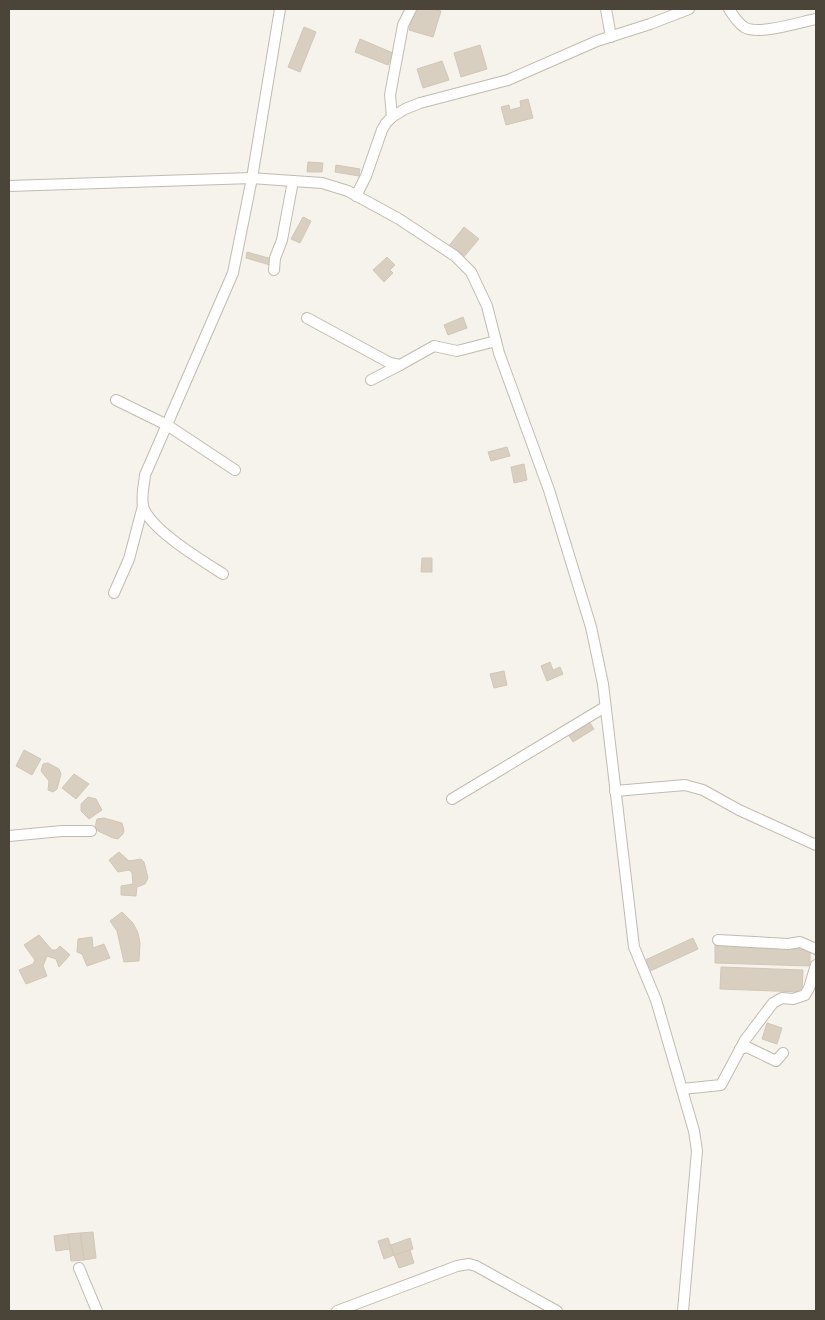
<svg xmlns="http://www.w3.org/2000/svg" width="825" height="1320" viewBox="0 0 825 1320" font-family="'Nunito Sans',sans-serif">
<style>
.building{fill:#d8cfc1;stroke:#d3c7b4}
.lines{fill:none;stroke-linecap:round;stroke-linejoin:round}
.minor-casing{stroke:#c2bbae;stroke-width:12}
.minor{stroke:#fff;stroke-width:10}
</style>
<rect width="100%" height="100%" fill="#f6f3ec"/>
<g class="building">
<polygon points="415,9 433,9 441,11 433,37 409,30"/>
<polygon points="304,27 316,32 300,72 288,67"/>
<polygon points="360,39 393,53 388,65 355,52"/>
<polygon points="480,45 487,69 461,77 454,53"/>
<polygon points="442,61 449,80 423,88 417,69"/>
<polygon points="528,99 533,118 506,125 501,107 509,105 510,110 521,107 520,101"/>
<polygon points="308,162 323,163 322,172 307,172"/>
<polygon points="336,165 360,169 359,176 335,172"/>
<polygon points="303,217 311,221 300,243 291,239"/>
<polygon points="464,227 479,239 462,259 448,247"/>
<polygon points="247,252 272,259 270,265 246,258"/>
<polygon points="387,257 395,265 390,270 393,273 384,282 373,270"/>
<polygon points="463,317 467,328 448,335 444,325"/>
<polygon points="507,447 510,456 491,461 488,452"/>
<polygon points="524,464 527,480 514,483 511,467"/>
<polygon points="422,558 432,558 432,572 421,572"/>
<polygon points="550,662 553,670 560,667 563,674 547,681 541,666"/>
<polygon points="504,671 507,685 494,688 490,674"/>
<polygon points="588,720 594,729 573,742 568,734"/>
<polygon points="24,750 41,759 32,775 16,766"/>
<polygon points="48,763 59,769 61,774 57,789 53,792 48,790 49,781 41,771 43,764"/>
<polygon points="74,774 89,784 76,799 62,788"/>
<polygon points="88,797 96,799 102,810 89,819 81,811 81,804"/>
<polygon points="104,818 122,823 124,830 123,834 118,839 113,838 98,831 95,827 97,819"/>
<polygon points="119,852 129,861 141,859 144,862 148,878 145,884 137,887 136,896 121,895 121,886 133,884 132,873 129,870 118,872 109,860"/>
<polygon points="122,912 133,923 138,933 140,943 139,961 124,962 117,931 110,921"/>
<polygon points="39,935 52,950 56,950 60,946 70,955 59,967 56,959 47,956 43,966 47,976 26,984 19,970 33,964 35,960 24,945"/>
<polygon points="92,937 93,948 104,944 110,958 87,966 82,954 77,952 78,939"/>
<polygon points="693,938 698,949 648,972 643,961"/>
<polygon points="715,944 810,947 810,966 715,963"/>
<polygon points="721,967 803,970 802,992 720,989"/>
<polygon points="767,1023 782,1028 777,1044 762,1039"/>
<polygon points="93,1232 96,1258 84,1260 80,1233"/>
<polygon points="80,1233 84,1260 71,1261 68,1234"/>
<polygon points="68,1234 70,1249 56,1251 54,1236"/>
<polygon points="388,1238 394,1255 384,1259 378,1241"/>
<polygon points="410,1238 413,1249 394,1255 391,1245"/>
<polygon points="410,1250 414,1263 399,1268 394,1255"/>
</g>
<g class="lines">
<g class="minor-casing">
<g id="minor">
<polyline points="606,9 611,37"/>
<path d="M 729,9 C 733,15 737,22 744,27 C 758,36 800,22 816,19"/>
<polyline points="392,117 390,95 403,25 411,9"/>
<polyline points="9,186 252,178 322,183 348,191 399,219 455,256 471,272 487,306 499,353 549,490 591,627 603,684 634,947 656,1000 694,1131 697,1151 683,1311"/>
<polyline points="356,196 366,176 382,130 386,123 392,117 405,109 420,103 508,80 597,41 650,24 689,9"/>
<polyline points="274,270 275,258 282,240 293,181"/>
<polyline points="307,318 390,363 400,365 434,346 457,351 496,341"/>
<polyline points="371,380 400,365"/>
<polyline points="116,400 167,425 235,470"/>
<path d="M 223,574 C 203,561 149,529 143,506 C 141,497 144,485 145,475 L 233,273 L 252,178 L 280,9"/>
<polyline points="114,593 129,559 143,506"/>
<polyline points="615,791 685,785 703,790 739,810 816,845"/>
<polyline points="452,799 605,707"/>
<polyline points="9,836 62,831 91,831"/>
<polyline points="718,940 788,944 800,942 816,949"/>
<polyline points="740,1049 747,1047 776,1061 783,1053"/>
<polyline points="682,1089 721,1085 745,1040 773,1003 782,998 793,999 805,995 809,988 816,965"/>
<polyline points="79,1268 97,1311"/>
<polyline points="337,1311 457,1266 469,1264 476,1266 557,1311"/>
</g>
</g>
<use href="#minor" class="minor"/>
</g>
<rect width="825" height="1320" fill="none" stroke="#4b4439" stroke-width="20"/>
</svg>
